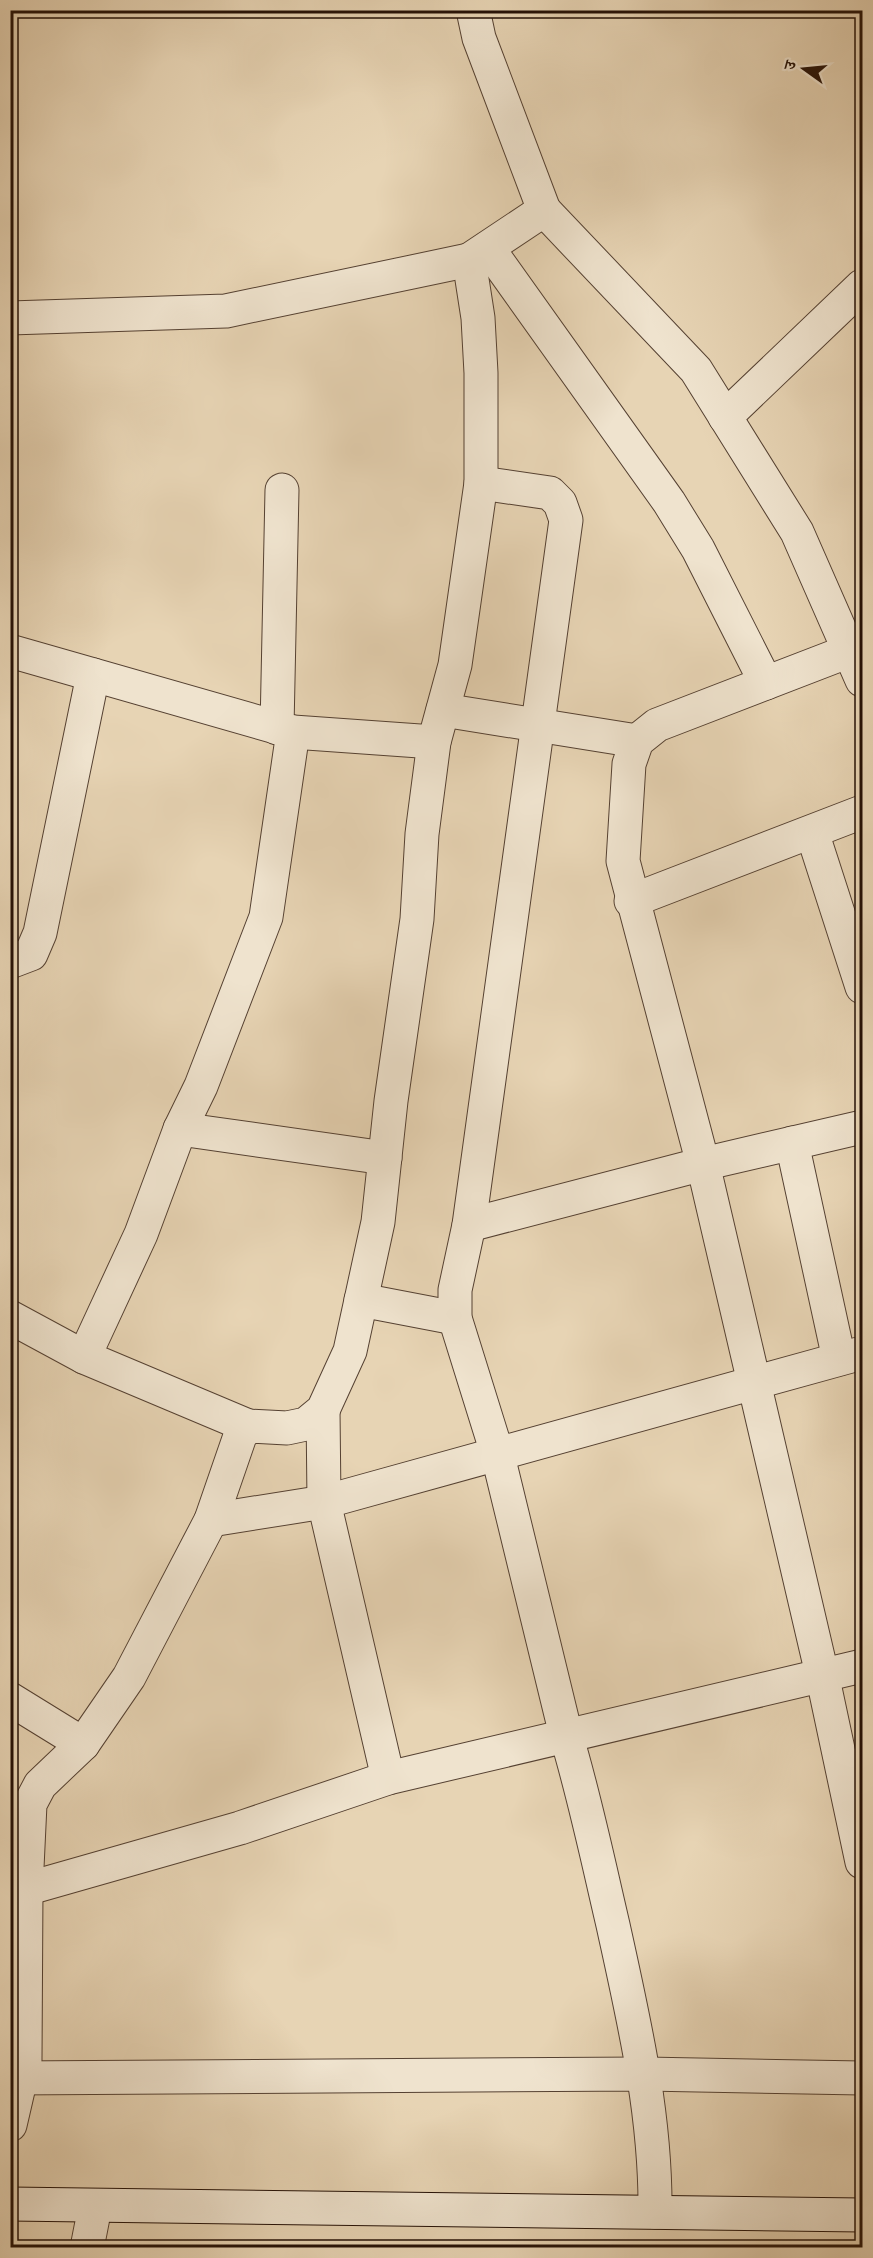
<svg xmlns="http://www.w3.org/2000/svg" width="873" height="2258" viewBox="0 0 873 2258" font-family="'IM FELL Great Primer','Noto Serif Devanagari',serif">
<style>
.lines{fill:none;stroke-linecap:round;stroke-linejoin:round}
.street-casing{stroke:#554132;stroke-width:35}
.secondary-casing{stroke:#241006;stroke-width:35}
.street{stroke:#efe3ce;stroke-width:33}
.secondary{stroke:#efe3ce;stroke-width:33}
</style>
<rect width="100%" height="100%" fill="#e7d4b4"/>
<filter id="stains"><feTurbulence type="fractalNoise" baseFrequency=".00333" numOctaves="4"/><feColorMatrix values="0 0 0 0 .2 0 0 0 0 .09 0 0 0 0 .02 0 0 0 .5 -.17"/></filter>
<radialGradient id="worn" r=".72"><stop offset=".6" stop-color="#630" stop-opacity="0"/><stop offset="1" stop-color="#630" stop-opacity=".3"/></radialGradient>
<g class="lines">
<g class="street-casing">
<g id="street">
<polyline points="544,210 696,370 797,532 862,680"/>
<polyline points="488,248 669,502 698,549 766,683"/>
<polyline points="10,318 226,311 469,260"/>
<polyline points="725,417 862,286"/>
<path d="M 481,483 L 550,493 L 560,503 L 566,520 L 469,1225 L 455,1290 L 455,1318 L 498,1456 L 566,1735 C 585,1798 598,1861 613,1925 C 634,2021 656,2114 655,2212"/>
<polyline points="862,640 849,651 657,725 637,741 629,764 623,861 703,1164 822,1674 862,1862"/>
<polyline points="10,651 293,732 266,917 201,1086 180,1129 141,1234 84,1357"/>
<polyline points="443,710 637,741"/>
<polyline points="277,728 282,490"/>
<polyline points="293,732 434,742"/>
<polyline points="812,832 862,987"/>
<polyline points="631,901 862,812"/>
<polyline points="10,962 31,954 40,933 93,675"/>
<polyline points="180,1129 385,1158"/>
<polyline points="792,1143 839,1359"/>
<polyline points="469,1225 703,1164 862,1127"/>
<polyline points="361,1300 455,1318"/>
<polyline points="10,1317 84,1357 248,1426"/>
<polyline points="323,1410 324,1502 388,1778"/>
<polyline points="211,1520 324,1502 862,1353"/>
<polyline points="10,1699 83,1744"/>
<polyline points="26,1889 240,1828 388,1778 862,1666"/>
<polyline points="10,2078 645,2074 862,2078"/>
<polyline points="10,2125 25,2060 26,1889 30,1804 40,1785 83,1744 129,1677 211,1520 240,1436 248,1426 287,1428 306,1424 323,1410 350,1351 378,1222 391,1101 417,919 422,834 434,742 455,665 481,483 481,373 478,318 469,260 544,210 479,38 473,10"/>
<polyline points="87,2248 95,2207"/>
</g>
</g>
<g class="secondary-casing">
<polyline id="secondary" points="10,2204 862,2215"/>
</g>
<use href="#street" class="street"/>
<use href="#secondary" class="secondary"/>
</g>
<rect width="873" height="2258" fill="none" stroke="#e7d4b4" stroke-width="36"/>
<rect x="12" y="12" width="849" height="2234" fill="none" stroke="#241006" stroke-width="3"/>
<rect x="18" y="18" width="837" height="2222" fill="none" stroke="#241006" stroke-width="1.5"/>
<g transform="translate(804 69) rotate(285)" stroke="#efe3ce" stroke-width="4.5" paint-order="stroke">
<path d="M0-4.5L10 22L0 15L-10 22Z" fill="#241006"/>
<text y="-9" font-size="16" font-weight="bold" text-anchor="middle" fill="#241006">उ</text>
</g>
<rect width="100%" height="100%" filter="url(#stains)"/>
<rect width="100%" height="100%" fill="url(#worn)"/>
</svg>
